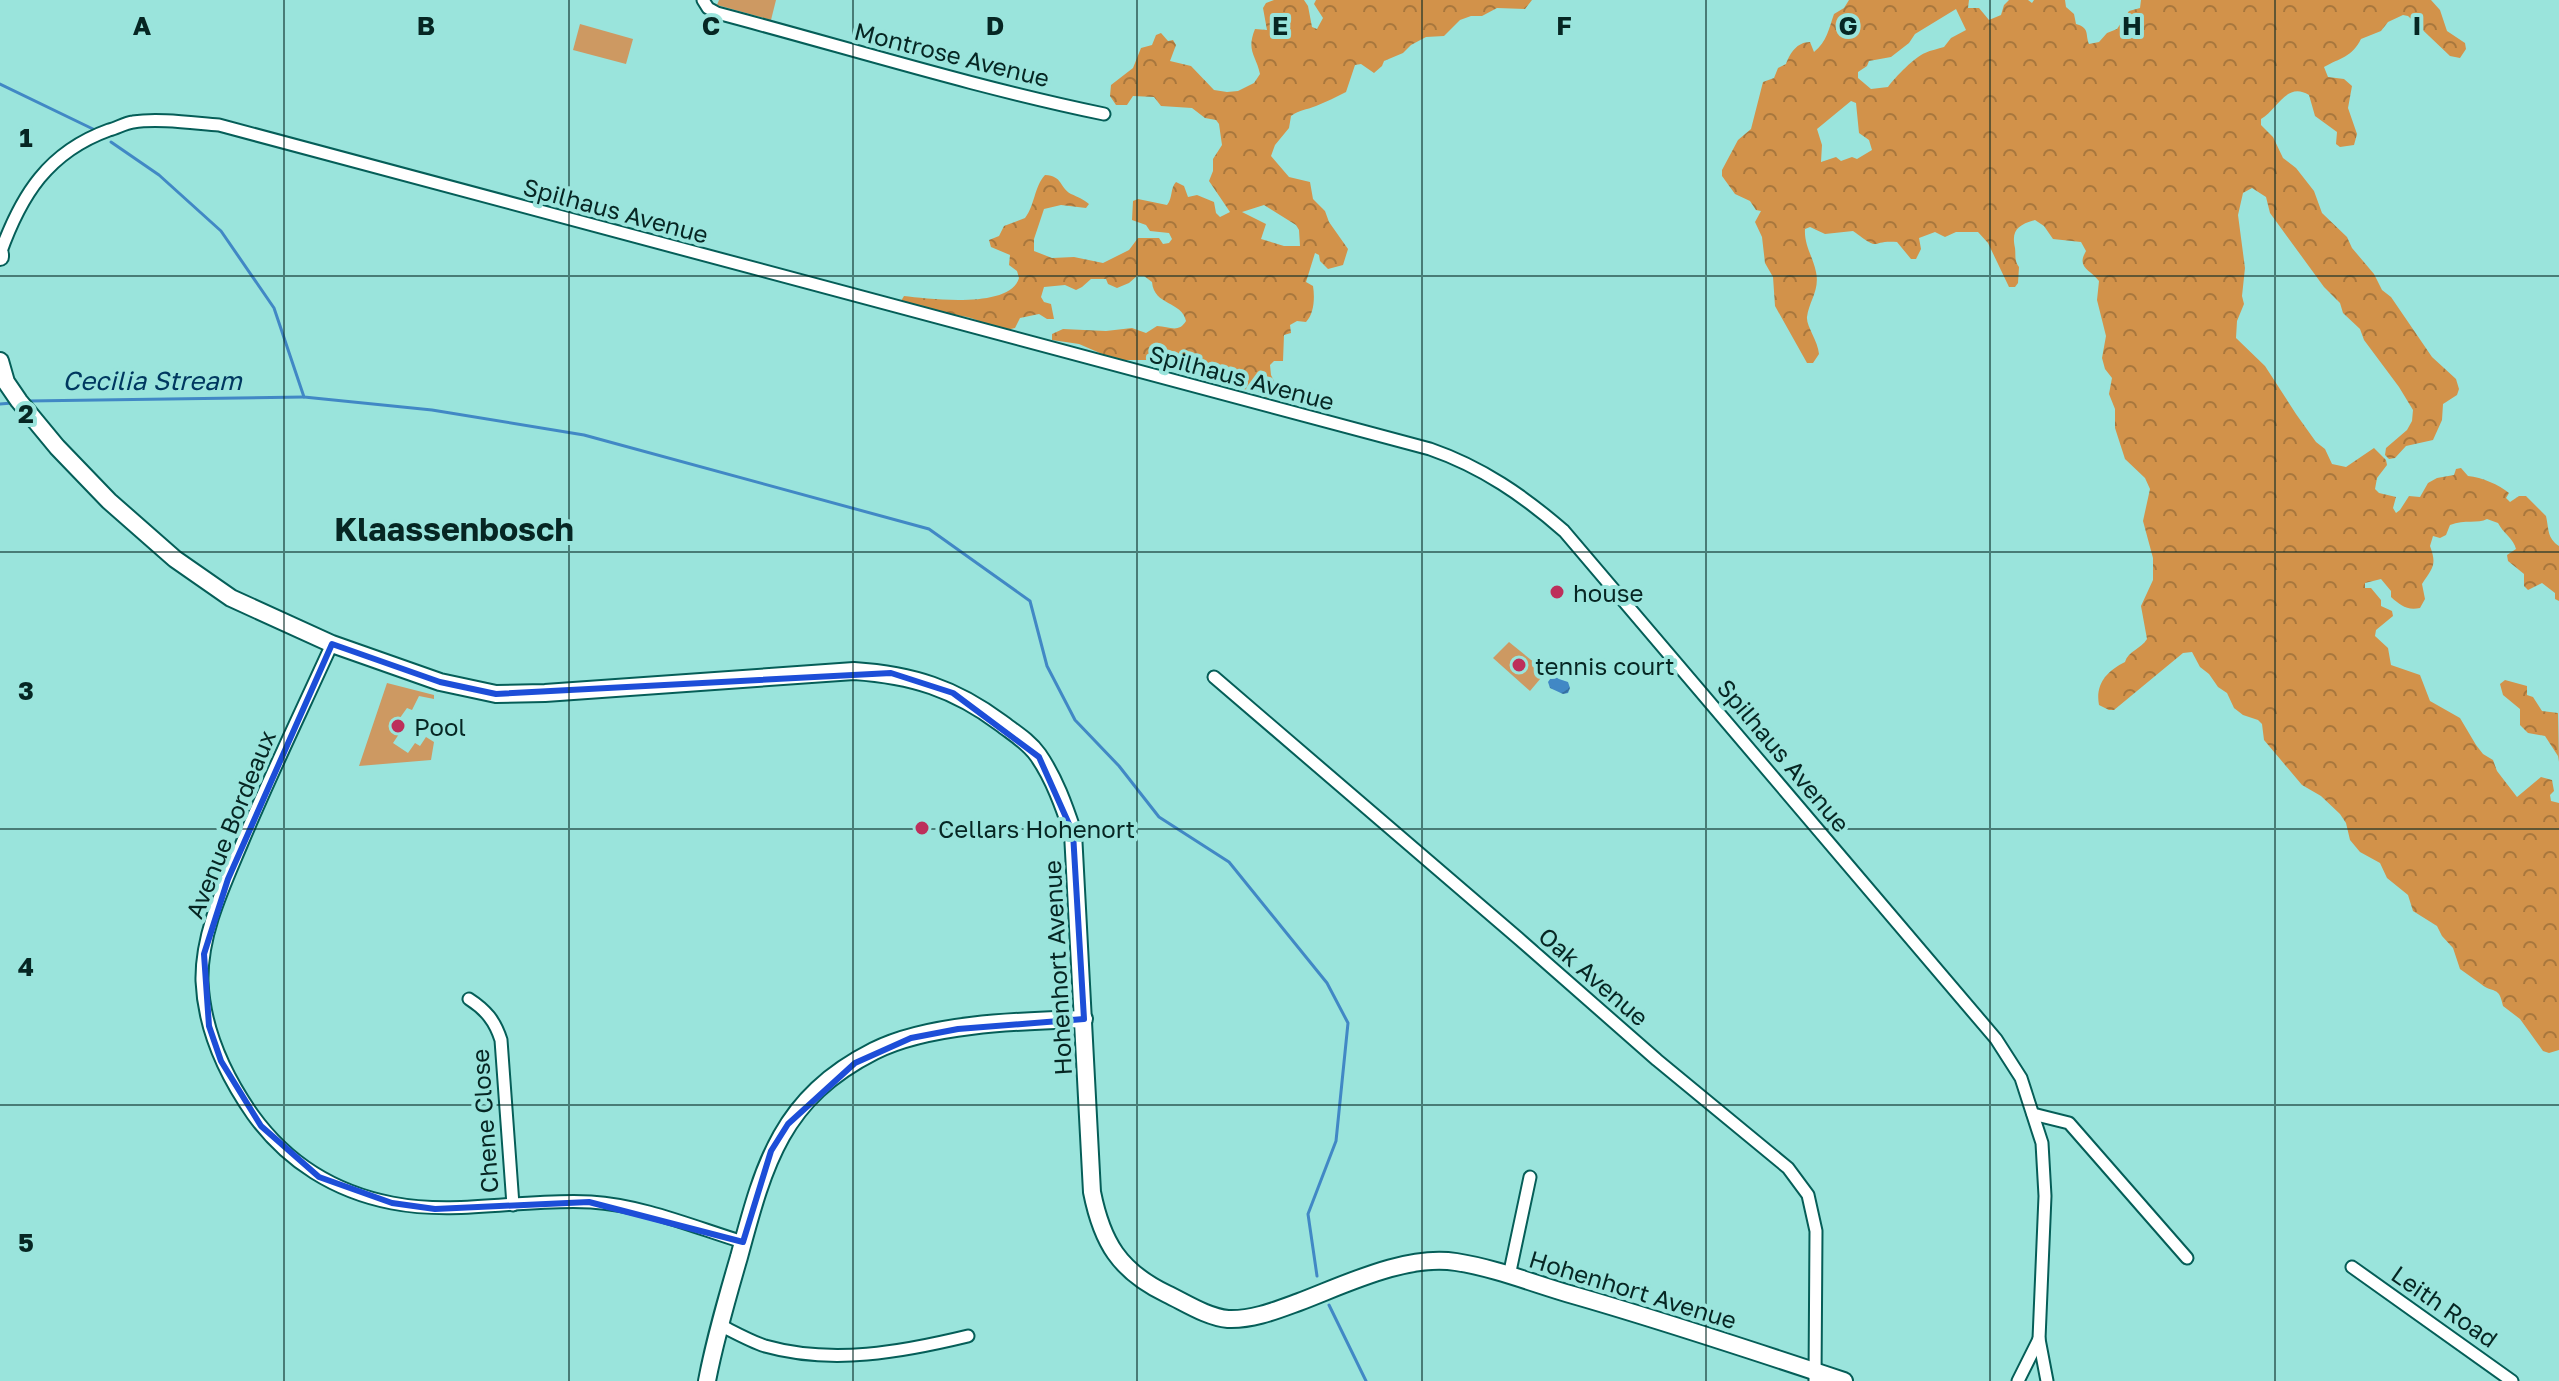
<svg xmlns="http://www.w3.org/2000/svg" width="2559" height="1381" viewBox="0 0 2559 1381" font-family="'Golos Text',sans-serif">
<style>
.green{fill:#cd9962}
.forest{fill:url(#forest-crowns);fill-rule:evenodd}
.water{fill:url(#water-waves)}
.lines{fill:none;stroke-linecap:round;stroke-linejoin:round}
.stream{stroke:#4188c5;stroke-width:3}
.street-casing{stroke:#055e58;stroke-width:15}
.secondary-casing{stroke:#055e58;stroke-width:20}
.street{stroke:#fff;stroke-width:11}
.secondary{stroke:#fff;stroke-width:16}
.marked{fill:none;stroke:#1d4ed8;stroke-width:6;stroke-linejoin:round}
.grid{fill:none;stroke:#062623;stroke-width:2;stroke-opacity:0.55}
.poi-dot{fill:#bd2f5b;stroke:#9ae4dc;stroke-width:3}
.labels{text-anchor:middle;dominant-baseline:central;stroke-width:8;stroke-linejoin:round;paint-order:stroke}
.street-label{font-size:24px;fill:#062623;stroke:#9ae4dc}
.poi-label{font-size:24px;fill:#062623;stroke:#9ae4dc;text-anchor:start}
.water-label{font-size:26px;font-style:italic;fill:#003860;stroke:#9ae4dc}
.district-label{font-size:32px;font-weight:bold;fill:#062623;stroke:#9ae4dc}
.grid-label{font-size:26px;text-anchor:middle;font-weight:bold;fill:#062623;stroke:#9ae4dc;stroke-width:8;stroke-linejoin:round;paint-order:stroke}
</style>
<defs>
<pattern id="forest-crowns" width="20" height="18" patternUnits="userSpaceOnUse" patternTransform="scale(2)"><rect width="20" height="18" fill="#d2924a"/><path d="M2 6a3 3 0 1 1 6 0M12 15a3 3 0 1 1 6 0" fill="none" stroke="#a8773d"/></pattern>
<pattern id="water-waves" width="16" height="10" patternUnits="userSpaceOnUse" patternTransform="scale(2)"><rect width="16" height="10" fill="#4188c5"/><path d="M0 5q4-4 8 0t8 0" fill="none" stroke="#346fa0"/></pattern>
</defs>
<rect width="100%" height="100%" fill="#9ae4dc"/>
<g class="green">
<polygon points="719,0 776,0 771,20 717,5"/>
<polygon points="580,24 633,39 626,64 573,50"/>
<polygon points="1509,642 1546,672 1530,691 1493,658"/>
<polygon points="387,683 434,695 434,699 419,696 412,710 407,708 392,729 399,734 393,743 408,753 415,743 420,746 426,737 434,742 431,760 359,766"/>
</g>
<g class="forest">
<path d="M 1274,0 L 1304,0 L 1308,6 L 1312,27 L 1317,29 L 1323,18 L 1314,4 L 1316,0 L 1532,0 L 1525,9 L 1497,8 L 1482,16 L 1471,16 L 1460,20 L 1444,36 L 1426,37 L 1411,45 L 1403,53 L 1384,61 L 1382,66 L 1374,73 L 1361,64 L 1355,65 L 1346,92 C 1336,97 1326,102 1316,106 C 1306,110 1299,110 1291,116 L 1289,128 L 1275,145 L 1271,156 L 1289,177 L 1310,182 L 1313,199 L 1325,211 L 1329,222 L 1348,249 L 1343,265 L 1328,269 L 1320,261 L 1319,255 L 1315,253 L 1306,282 L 1313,286 C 1315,298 1314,314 1306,322 L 1297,321 L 1290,325 L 1291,333 L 1284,335 L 1283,361 L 1274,361 L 1270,365 L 1271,375 L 1276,385 L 1274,396 L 1266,398 L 1258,391 L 1236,388 L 1233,379 L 1234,371 L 1231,367 L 1226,370 L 1223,379 C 1208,385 1192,375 1180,367 C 1171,362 1162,367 1154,360 L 1116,360 L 1079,344 L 1052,340 L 1052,334 L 1063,329 L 1106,331 L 1132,328 L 1146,333 L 1157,326 C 1169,326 1178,334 1186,321 C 1182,301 1154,306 1152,282 L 1144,276 L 1137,276 L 1129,283 L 1117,288 L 1108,284 L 1106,279 L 1091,279 L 1082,287 L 1076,290 L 1065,285 L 1044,287 L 1041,297 L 1044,302 L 1051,304 L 1054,319 L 1047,319 L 1039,314 L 1020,318 L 1015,328 C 991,334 986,321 967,317 C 945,312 922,314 901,301 L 904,296 C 930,299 1010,309 1019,278 L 1017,271 L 1009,265 L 1010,255 L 991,247 L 989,240 L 999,236 L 1004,226 L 1025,218 C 1035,205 1034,187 1045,175 C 1063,176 1059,187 1071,194 C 1078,197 1083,199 1089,204 L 1086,208 L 1061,205 L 1044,209 L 1034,239 L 1034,251 L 1052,258 L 1074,257 L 1103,263 L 1129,250 L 1138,238 L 1159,238 L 1163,244 L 1169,243 L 1172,239 L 1169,233 L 1150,231 L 1146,225 L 1132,220 L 1133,201 L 1138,199 L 1167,205 C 1173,198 1170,188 1176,182 L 1184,186 L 1188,197 L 1197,195 L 1214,202 L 1216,213 L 1220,217 L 1230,212 L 1209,181 L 1213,171 L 1213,159 L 1222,145 L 1219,124 L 1216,120 L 1205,118 L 1192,108 L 1161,106 L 1154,97 L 1133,96 L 1127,105 L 1116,105 L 1110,96 L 1111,85 L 1133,68 L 1141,48 L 1152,45 L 1156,35 L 1161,33 L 1168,41 L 1173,40 L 1176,45 L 1170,61 L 1191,66 L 1214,90 L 1227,92 L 1238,91 L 1254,83 L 1260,74 C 1256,55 1246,51 1255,29 L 1267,30 L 1263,8 L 1266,3 ZM 1264,205 L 1296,225 L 1299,230 L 1300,246 L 1284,246 L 1261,239 L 1266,224 L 1242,212 Z"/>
<path d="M 1849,0 L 1969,0 L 1968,8 L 1979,8 L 1989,20 L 2001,15 L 2004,5 L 2009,0 L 2028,0 L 2032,3 L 2034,0 L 2065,0 L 2066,7 L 2074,14 L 2076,24 C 2090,28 2085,34 2089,44 L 2099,42 L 2107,33 L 2117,29 L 2129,11 L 2140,8 L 2141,0 L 2431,0 L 2440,10 L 2447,31 L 2465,43 L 2466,49 L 2460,58 L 2450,56 L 2408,16 L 2403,15 L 2388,22 L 2381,31 L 2361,39 C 2352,57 2340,58 2324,67 L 2328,77 L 2344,79 L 2352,86 L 2348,108 L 2357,134 L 2354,145 L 2340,147 L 2336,144 L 2337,132 L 2315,116 L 2309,95 C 2287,81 2278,109 2261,119 L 2261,125 L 2273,137 L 2283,158 L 2296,168 L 2314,191 L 2322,213 L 2347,237 L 2352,248 L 2374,274 L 2382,290 L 2391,297 L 2432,357 L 2456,379 L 2459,389 L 2457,395 L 2443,404 L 2442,420 L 2433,440 L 2406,446 L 2395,458 L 2389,459 L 2385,455 L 2386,448 L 2407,430 L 2412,421 L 2413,410 L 2399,387 L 2364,340 L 2360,329 L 2343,313 L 2340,303 L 2324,287 L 2270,213 L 2266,197 L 2252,188 L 2243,193 L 2238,215 L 2245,268 L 2242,296 L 2244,304 L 2237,321 L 2236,338 L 2265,366 L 2296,414 L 2316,442 L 2325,449 L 2332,464 L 2346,467 L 2374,448 L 2386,460 L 2387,465 L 2377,478 L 2375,489 L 2379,493 L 2396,497 L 2393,508 L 2396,513 L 2400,510 L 2409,496 L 2420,497 L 2428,483 L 2437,478 L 2454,475 L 2456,469 L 2461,468 L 2468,476 C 2482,477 2499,485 2509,493 L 2506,498 L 2510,502 L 2519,496 L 2526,496 L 2546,516 C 2549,529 2547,538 2559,546 L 2559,601 L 2555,599 L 2555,593 L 2542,583 L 2528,590 L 2524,586 L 2524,574 L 2508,561 L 2507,555 L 2516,549 C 2514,539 2503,533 2498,523 L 2487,519 C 2478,524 2465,519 2450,525 L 2446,535 L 2440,538 L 2433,536 L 2430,546 C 2437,565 2433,567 2422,584 L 2425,599 L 2420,608 C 2407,611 2400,605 2391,597 L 2391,591 L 2381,579 L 2365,583 L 2365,588 L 2371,588 L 2381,600 L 2381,606 L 2392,611 L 2393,616 L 2376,630 L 2375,636 L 2388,648 L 2391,665 L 2420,675 L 2430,701 L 2460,718 L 2476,745 L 2483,754 L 2493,760 L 2497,771 L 2517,797 L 2541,777 L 2552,780 L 2554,791 L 2550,795 L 2551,801 L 2559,803 L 2559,1050 L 2549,1053 L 2543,1051 L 2520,1019 L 2503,1006 C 2499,985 2493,994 2481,984 C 2474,979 2467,974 2460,969 L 2453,948 L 2442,936 L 2437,926 L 2413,911 L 2408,895 L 2387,878 L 2380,863 L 2360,852 L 2350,840 L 2346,823 L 2340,814 L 2321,796 L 2302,785 L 2264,740 L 2262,724 L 2258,720 L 2243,715 L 2234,708 L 2227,693 L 2218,687 L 2209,674 L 2200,667 L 2192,652 L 2183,653 L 2114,710 L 2109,710 L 2099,705 C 2095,684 2107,671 2125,662 C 2128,651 2141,649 2147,639 L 2141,606 L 2153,580 L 2153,558 L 2143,521 L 2150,489 L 2145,478 L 2125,459 L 2115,428 L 2115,409 L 2109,394 L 2112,378 L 2105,369 L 2102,358 L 2106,336 L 2097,300 L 2099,281 C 2090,269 2076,268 2086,251 L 2081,242 L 2053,239 L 2044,226 L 2035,220 C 2018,225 2011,230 2015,248 C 2016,256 2014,260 2019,267 L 2018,283 L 2015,287 L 2009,287 L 1988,243 L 1978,232 L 1956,232 L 1945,237 L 1935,232 L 1919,238 L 1921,249 L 1916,259 L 1911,259 L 1897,242 C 1868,240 1883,253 1853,231 L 1825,234 L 1810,227 L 1805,229 C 1804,245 1813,257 1816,272 C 1820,290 1809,301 1807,317 C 1806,326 1818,341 1819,354 L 1813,363 L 1807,363 L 1775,306 L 1773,277 L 1765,263 L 1762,237 L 1755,222 L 1761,211 L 1756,210 L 1750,201 L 1735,194 L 1722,176 L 1722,170 L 1738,140 L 1751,129 L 1763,82 L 1774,78 L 1778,68 L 1786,64 C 1790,53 1797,42 1810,42 L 1814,52 C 1827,42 1829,28 1834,14 L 1844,8 ZM 1956,9 L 1966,30 L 1951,38 L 1944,47 C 1938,49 1931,50 1925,53 C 1916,56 1895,77 1888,87 L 1871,89 L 1858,78 L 1858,72 L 1867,66 L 1869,61 L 1891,57 L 1909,43 L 1915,34 ZM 1851,101 L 1856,103 L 1859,133 L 1869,140 L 1872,150 L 1857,159 L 1852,157 L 1841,161 L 1836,157 L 1821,162 L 1822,145 L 1817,129 Z"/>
<polygon points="2505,680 2527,686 2527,695 2533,697 2542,711 2558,713 2559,762 2558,756 2545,736 2528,733 2520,725 2520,709 2503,695 2500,684"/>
</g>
<polygon class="water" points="1553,675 1557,675 1559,679 1568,682 1570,688 1568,693 1563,694 1550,688 1548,682"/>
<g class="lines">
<g class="stream">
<polyline points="0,84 95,130"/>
<polyline points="111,142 159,175 221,231 274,308 304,397 432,410 584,435 929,529 1030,601 1047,666 1075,720 1119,766 1159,817 1229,862 1327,983 1348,1023 1336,1141 1308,1214 1317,1276"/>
<polyline points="28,401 304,397"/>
<polyline points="0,404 12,403"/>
<polyline points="1329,1305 1366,1381"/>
</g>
<g class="street-casing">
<g id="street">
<path d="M 703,0 L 708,8 L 717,13 C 846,47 973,87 1104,114"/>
<path d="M 0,254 C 21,195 48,152 109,130 C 117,128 125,123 133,122 C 158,118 193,123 219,125 L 1430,449 C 1482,467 1524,496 1564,531 L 1996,1039 L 2021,1078 L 2042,1143 L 2045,1196 L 2039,1339 L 2047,1381"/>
<path d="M 332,644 C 302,710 270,776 242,843 C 224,886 201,933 202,981 C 204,1030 225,1075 253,1115 C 287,1162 335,1192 392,1203 C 458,1216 525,1198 591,1202 C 642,1205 694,1227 743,1242"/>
<polyline points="1214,677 1518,938 1657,1060 1788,1168 1808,1195 1816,1231 1815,1381"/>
<path d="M 469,999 C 486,1010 495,1021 501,1040 L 513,1205"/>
<polyline points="2033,1114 2069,1123 2187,1258"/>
<polyline points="2352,1267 2512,1381"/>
<polyline points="1509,1276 1530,1177"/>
<path d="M 720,1325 C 734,1332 750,1341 765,1346 C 832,1365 902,1352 968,1336"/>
<polyline points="2018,1381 2039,1339"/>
</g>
</g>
<g class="secondary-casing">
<g id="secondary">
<polyline points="0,254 0,257"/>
<path d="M 0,361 L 6,382 L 19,401 L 57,447 L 109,501 L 175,559 L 231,598 L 332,644 L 440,682 L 496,694 L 545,693 L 854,671 C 912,675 954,688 1001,723 C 1014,733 1028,741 1038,755 C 1054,778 1064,806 1073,833 L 1092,1192 C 1102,1242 1119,1271 1167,1294 C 1186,1303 1207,1317 1228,1319 C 1253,1320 1277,1310 1299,1302 C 1344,1285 1406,1254 1456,1262 C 1495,1268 1535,1284 1573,1295 C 1664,1321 1754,1351 1844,1381"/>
<path d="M 707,1381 C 715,1339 727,1298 739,1257 C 764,1164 781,1098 874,1051 C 929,1023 1022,1021 1084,1019"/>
</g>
</g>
<use href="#street" class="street"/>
<use href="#secondary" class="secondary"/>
</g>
<path class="marked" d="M 332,644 L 440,682 L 496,694 L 891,673 L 953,693 L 1039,757 L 1073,833 L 1084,1019 L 958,1029 L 911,1038 L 855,1063 L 788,1124 L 771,1151 L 743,1242 L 589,1202 L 435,1209 L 392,1203 L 319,1177 L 261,1126 L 221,1061 L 209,1026 L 204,954 L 228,879 Z"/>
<path class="grid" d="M 284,0 L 284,1381M 569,0 L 569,1381M 853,0 L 853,1381M 1137,0 L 1137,1381M 1422,0 L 1422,1381M 1706,0 L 1706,1381M 1990,0 L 1990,1381M 2275,0 L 2275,1381M 0,276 L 2559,276M 0,552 L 2559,552M 0,829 L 2559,829M 0,1105 L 2559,1105"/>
<g class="poi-dot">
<circle cx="1557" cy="592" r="8"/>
<circle cx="1519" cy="665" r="8"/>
<circle cx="398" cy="726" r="8"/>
<circle cx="922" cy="828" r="8"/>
</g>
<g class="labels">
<g class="street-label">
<text transform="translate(952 54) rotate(14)">Montrose Avenue</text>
<text transform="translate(616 210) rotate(15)">Spilhaus Avenue</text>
<text transform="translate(1242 377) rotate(15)">Spilhaus Avenue</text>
<text transform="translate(1784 755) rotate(50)">Spilhaus Avenue</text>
<text transform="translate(230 824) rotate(-68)">Avenue Bordeaux</text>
<text transform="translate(1057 968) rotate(-93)">Hohenhort Avenue</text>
<text transform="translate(1594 976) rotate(41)">Oak Avenue</text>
<text transform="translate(484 1121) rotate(-94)">Chene Close</text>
<text transform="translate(1633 1289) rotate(17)">Hohenhort Avenue</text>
<text transform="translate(2445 1306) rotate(35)">Leith Road</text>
</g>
<g class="poi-label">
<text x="1573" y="592">house</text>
<text x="1535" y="665">tennis court</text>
<text x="414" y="726">Pool</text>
<text x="938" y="828">Cellars Hohenort</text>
</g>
<g class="water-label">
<text x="152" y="380">Cecilia Stream</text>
</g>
<g class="district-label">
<text x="454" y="529">Klaassenbosch</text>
</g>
</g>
<g class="grid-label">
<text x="142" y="35">A</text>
<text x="426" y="35">B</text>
<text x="711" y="35">C</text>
<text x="995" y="35">D</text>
<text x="1280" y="35">E</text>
<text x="1564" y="35">F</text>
<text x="1848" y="35">G</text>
<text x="2132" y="35">H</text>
<text x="2417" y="35">I</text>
<text x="26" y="147">1</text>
<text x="26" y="423">2</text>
<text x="26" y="700">3</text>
<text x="26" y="976">4</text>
<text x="26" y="1252">5</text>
</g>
</svg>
